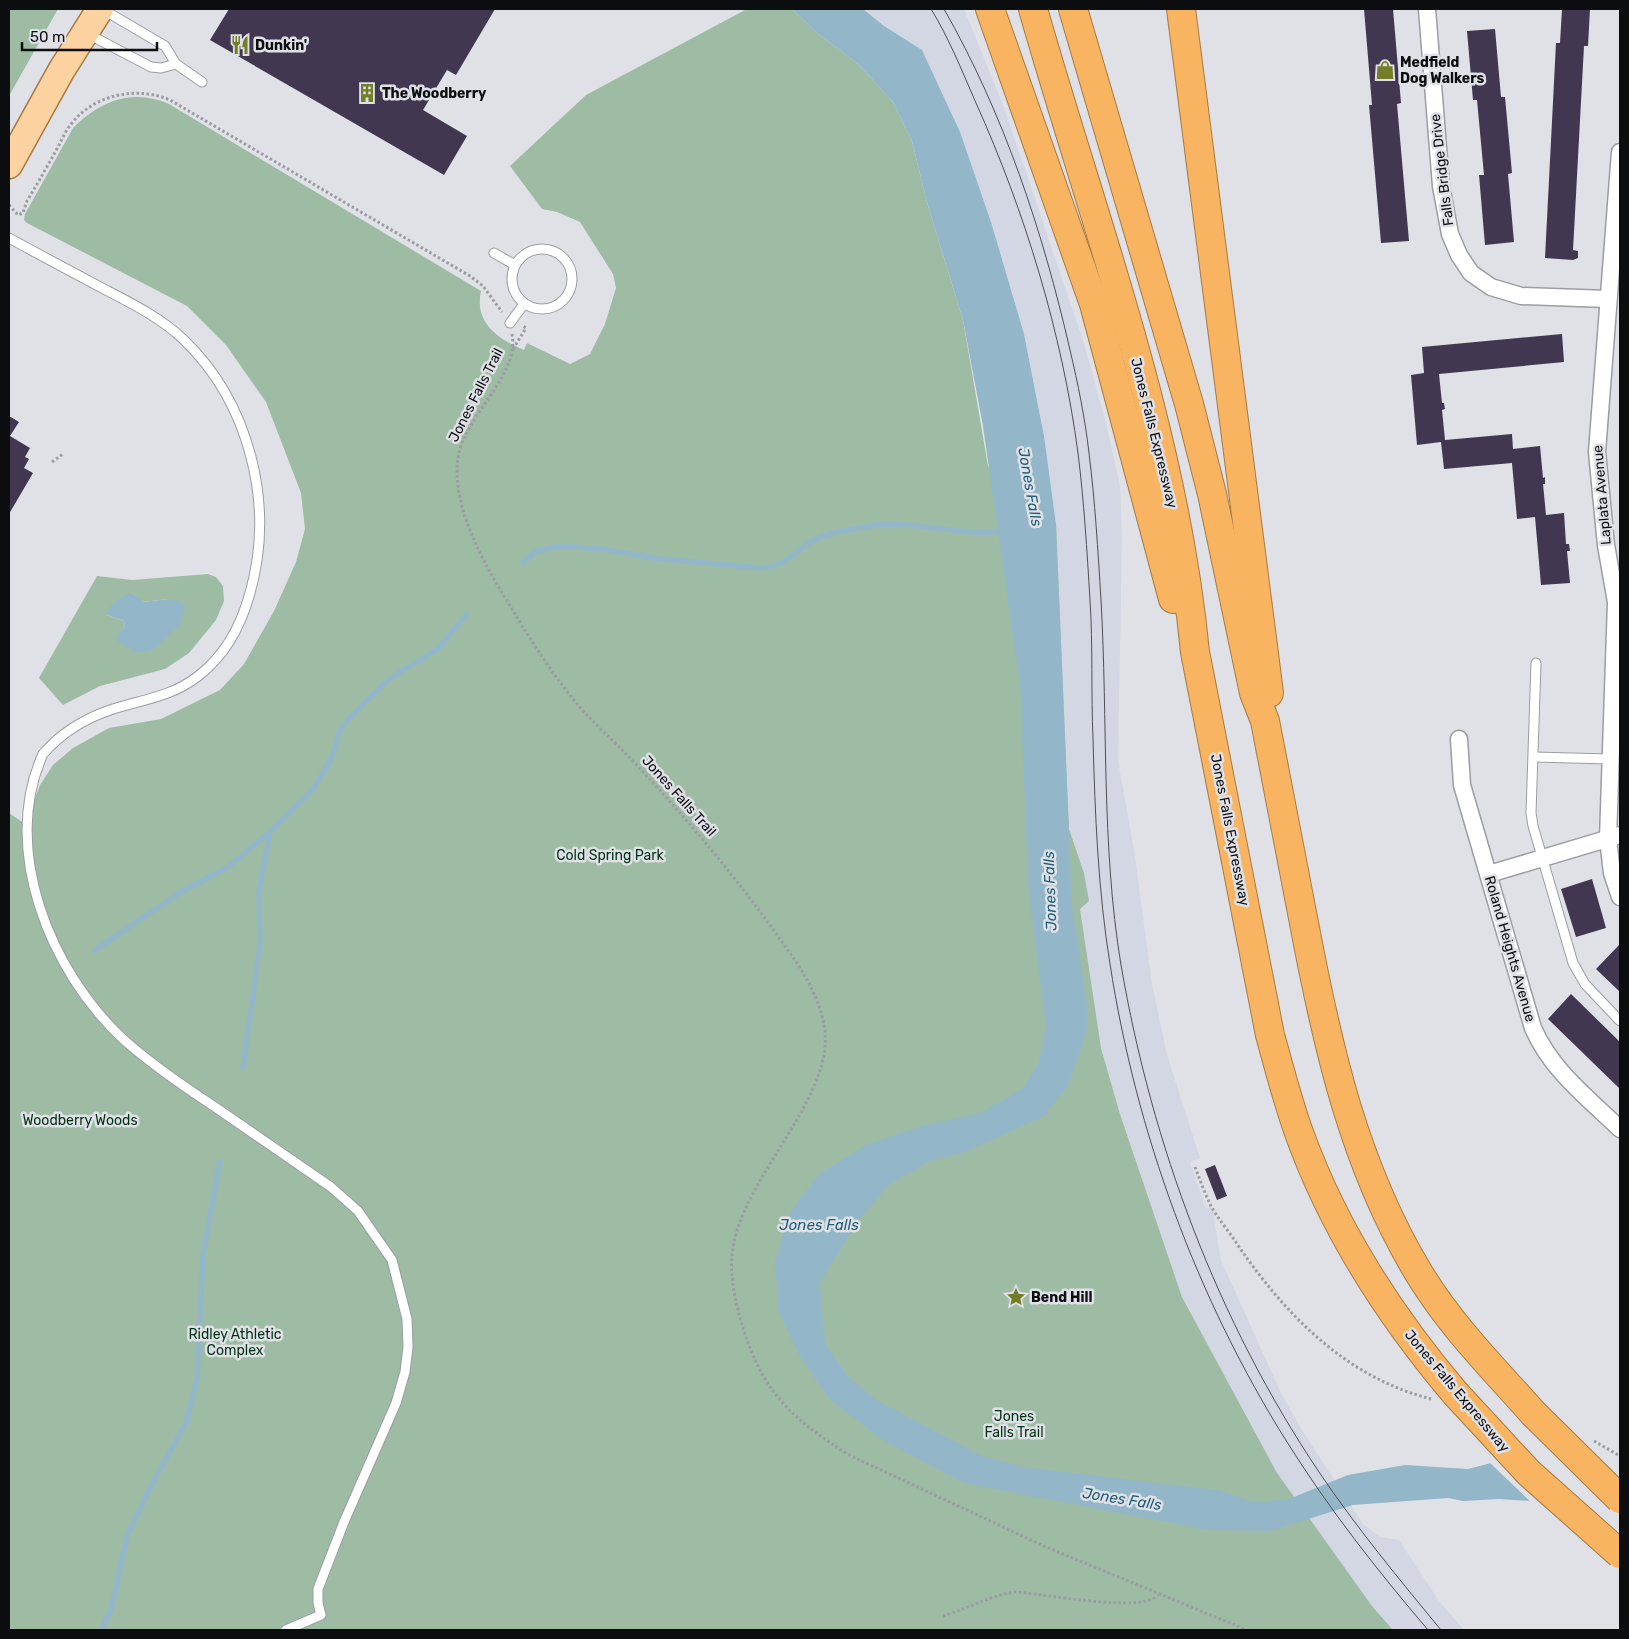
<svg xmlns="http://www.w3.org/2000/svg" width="1629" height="1639" viewBox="0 0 1629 1639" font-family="Rubik,sans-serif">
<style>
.built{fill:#d3d7e4}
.green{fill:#9ebca4;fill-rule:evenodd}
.water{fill:#93b7c9}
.pier{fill:#dfe1e7}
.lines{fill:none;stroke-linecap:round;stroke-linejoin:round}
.stream{stroke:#93b7c9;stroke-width:5.5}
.building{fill:#423751}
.service-casing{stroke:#9b9da3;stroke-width:11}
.minor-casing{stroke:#9b9da3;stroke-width:19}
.primary-casing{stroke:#a57a44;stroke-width:29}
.motorway-casing{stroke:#a57a44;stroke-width:30}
.path{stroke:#9a9ca1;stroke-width:3;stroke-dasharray:2.5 2.5;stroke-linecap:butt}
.service{stroke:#fff;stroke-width:9}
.minor{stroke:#fff;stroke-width:16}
.primary{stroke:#fbd2a0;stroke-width:26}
.motorway{stroke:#f8b461;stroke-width:28}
.tram{stroke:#4e5053;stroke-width:1}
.motorway-bridge-casing{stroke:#a57a44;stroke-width:30;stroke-linecap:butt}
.motorway-bridge{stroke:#f8b461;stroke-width:28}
.labels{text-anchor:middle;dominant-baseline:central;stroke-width:5;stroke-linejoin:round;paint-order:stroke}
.poi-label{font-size:14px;font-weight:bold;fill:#0c0d0f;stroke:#dfe1e7;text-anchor:start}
.street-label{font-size:14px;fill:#0c0d0f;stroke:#dfe1e7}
.park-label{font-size:14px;fill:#003313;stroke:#dfe1e7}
.water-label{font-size:15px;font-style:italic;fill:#1e5e79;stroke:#dfe1e7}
</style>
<rect width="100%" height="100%" fill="#dfe1e7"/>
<polygon class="built" points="863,9 964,9 1003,105 1084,343 1107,427 1120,487 1122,536 1118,761 1134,850 1152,984 1167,1055 1200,1158 1190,1163 1206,1208 1212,1207 1221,1260 1280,1391 1300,1427 1363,1524 1380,1537 1399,1540 1439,1601 1464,1630 1393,1630 1372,1606 1277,1474 1182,1297 1120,1114 1101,1048 1089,979 1080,908 1088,900 1084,873 1069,829 1056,524 1044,436 1024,334 884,26"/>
<g class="green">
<polygon points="9,9 58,9 9,96"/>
<path d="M 792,9 L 817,33 L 858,64 L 893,102 L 912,141 L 926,199 L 963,320 L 988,466 L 1056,524 L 1069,829 L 1084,873 L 1089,901 L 1080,909 L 1101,1048 L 1120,1114 L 1182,1297 L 1277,1473 L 1372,1606 L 1393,1630 L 9,1630 L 9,813 L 25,824 L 40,785 L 53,765 L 73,748 L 109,728 L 161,719 L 220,690 L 244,664 L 274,611 L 296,562 L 305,529 L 301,493 L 266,402 L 226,345 L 187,306 L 27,223 L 24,220 L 25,214 L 73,128 C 100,101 132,88 169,104 L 481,291 C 474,323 498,339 524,350 L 527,343 L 570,364 L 590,354 L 605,324 L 616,288 L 613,274 L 580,222 L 557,212 L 542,209 L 510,166 L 586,95 L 745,10 Z"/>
<path d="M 208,574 L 216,577 L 223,586 L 224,601 L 216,620 L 189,653 L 165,669 L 100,686 L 63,705 L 39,678 L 97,576 L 132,580 ZM 133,593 L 142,602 L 169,599 L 118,633 L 125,627 L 124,621 L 107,615 L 123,598 Z"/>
</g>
<g class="water">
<polygon points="792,9 863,9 884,26 922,50 960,132 991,222 1024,334 1044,436 1056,524 1072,906 1087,1005 1087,1031 1068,1086 1044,1116 968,1151 930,1161 890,1184 858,1221 820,1283 825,1343 847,1375 876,1400 982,1456 1024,1467 1217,1490 1254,1502 1289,1499 1348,1475 1405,1465 1468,1469 1495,1462 1552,1505 1530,1501 1499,1499 1463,1501 1448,1498 1353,1505 1270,1531 1208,1530 964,1483 884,1441 829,1399 798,1353 778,1310 775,1260 791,1211 819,1174 866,1145 919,1127 981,1113 1023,1088 1039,1062 1046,1025 1029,897 1020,686 983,426 963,320 926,199 912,141 893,102 858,64 817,33"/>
<path d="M 133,593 L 143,602 L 169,599 L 180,601 L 185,607 L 180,625 L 154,649 L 145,652 L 134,652 L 116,640 L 118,633 L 125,627 L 124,621 L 107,615 C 109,603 123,595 133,593 Z"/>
</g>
<polygon class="pier" points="1530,1459 1556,1465 1582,1480 1620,1512 1620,1561 1551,1508 1533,1504 1488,1461"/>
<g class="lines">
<g class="stream">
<path d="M 523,562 L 537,551 L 559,546 L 603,549 L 653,558 L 759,568 C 787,566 791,554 812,541 C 822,536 838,531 849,530 C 861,528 874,524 887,524 C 926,524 965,536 1004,531"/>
<polyline points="95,950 181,892 228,867 270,832 313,789 330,761 341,728 365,702 392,677 438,649 467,614"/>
<polyline points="243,1067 260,945 259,891 270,832"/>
<polyline points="101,1630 111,1610 127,1536 154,1480 186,1423 197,1379 203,1255 220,1162"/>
</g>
</g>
<g class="building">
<polygon points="229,9 495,9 456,75 447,70 423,110 467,136 444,175 210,40"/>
<polygon points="1364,9 1393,9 1401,103 1397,104 1409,241 1381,243 1369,105 1372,105"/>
<polygon points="1562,9 1590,9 1588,46 1584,46 1573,250 1578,251 1578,258 1573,260 1545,258 1556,43 1560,43"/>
<polygon points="1495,29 1501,97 1505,97 1512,173 1508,174 1514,242 1485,245 1479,175 1484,175 1477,100 1473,100 1467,31"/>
<polygon points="1562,334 1564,362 1439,374 1442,403 1444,403 1445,409 1442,410 1445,440 1512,434 1513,449 1540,446 1543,478 1545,477 1545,484 1543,484 1546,515 1564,513 1566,544 1569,544 1570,551 1567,551 1570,583 1541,585 1535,517 1517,519 1512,463 1444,469 1441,442 1417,445 1411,375 1424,373 1422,347"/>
<polygon points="9,416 19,422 10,436 30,448 25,457 29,459 24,468 33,473 9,514"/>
<polygon points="1592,879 1606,928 1576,937 1561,889"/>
<polygon points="1620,944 1620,992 1596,969"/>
<polygon points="1571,994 1620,1042 1620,1089 1548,1019"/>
<polygon points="1215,1165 1227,1196 1217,1200 1205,1169"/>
</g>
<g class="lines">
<g class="service-casing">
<g id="service">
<polyline points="102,9 165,46 176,64 202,82"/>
<polyline points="88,34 151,67 161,68 176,64"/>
<path d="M 9,238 C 40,255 72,272 104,289 C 131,303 161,318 183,339 C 250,403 275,505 250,593 C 241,626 225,656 197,677 C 171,697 140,700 110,710 C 84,719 61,733 43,754 C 0,848 50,971 123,1039 C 152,1065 183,1086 215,1107 C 254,1134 293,1161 331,1187 L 358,1211 L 392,1260 L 407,1319 L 408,1347 L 405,1372 L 396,1403 L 344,1522 L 318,1589 L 318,1603 L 321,1615 L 286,1630"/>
<circle cx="542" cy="279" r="30"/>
<polyline points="494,253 515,265"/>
<polyline points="510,323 524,304"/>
<polyline points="1536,663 1531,813 1533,826 1573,963 1585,984 1620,1021"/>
<polyline points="1534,757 1610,759"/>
</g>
</g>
<g class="minor-casing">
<g id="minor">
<polyline points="1427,9 1441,186 1450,234 1459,255 1471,273 1491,287 1521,296 1608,299"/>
<polyline points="1620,152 1597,452 1606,545 1616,602 1608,839 1612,873 1620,897"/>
<path d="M 1459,739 L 1462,785 L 1533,1028 C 1551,1070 1588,1098 1620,1129"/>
<polyline points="1489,874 1620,835"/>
</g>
</g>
<g class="primary-casing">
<polyline id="primary" points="9,165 61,71 100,9"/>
</g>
<g class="motorway-casing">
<g id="motorway">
<polyline points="990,9 1094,304 1173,599"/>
<path d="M 1033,9 C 1093,220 1174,432 1195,652 L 1270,1035 C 1279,1067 1287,1099 1298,1130 C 1332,1226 1389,1315 1455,1393"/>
<path d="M 1073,9 L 1189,404 L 1212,494 L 1254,693 L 1265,721 C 1278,788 1291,856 1304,923 C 1327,1045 1354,1167 1420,1275 C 1451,1326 1494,1369 1533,1413"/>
<polyline points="1181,9 1269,693"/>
</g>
</g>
<g class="path">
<path d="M 9,205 L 18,215 L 23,213 L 27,201 C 38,183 48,165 58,147 C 62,139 66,130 72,123 C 95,94 137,86 170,100 L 470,276 L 483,286 L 502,312"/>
<path d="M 512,334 C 520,373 467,415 459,453 C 453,480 462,513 473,537 C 481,558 493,577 504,596 C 528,636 553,676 583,711 C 598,727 615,742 630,758 C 682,813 730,870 775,932 C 795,960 818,990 824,1025 C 838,1097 738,1179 732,1256 C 730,1280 736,1304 743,1328 C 763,1393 794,1421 851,1456 L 1046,1547 L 1247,1630"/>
<polyline points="513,349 526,328 523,326"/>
<polyline points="52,462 63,454"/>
<path d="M 1195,1167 C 1200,1180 1205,1194 1211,1206 C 1218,1219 1229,1231 1237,1244 C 1285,1314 1345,1377 1431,1399"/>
<polyline points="1594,1441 1620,1456"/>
<path d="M 943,1616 C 967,1609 989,1596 1014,1592 C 1041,1593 1142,1614 1158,1595"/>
</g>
<use href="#service" class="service"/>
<use href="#minor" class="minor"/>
<use href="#primary" class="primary"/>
<use href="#motorway" class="motorway"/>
<g class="tram">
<path d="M 931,9 C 949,38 962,71 976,103 C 1025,212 1062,333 1078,453 C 1084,501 1087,551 1090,600 C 1093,646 1091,693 1093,739 C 1095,814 1098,890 1110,964 C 1136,1132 1197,1299 1287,1442 C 1329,1509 1377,1570 1428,1630"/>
<path d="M 944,9 C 1004,114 1043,232 1070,350 C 1078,384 1085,418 1089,453 C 1095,501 1098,551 1101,600 C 1108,722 1101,844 1121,965 C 1152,1145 1217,1320 1319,1472 C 1356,1527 1399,1579 1441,1630"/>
</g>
<g class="motorway-bridge-casing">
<g id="motorway-bridge">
<polyline points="1455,1393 1529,1473 1620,1554"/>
<polyline points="1533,1413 1620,1499"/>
</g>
</g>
<use href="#motorway-bridge" class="motorway-bridge"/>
</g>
<defs>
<g id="restaurant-bare" transform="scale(1.5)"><path d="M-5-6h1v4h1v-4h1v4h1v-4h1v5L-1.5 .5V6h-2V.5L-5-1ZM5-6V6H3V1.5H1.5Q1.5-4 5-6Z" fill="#747d27" stroke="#dfe1e7" stroke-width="2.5" paint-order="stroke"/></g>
<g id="shop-bare" transform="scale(1.5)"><path d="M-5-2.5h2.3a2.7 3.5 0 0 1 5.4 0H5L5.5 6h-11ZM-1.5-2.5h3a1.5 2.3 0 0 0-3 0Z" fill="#747d27" stroke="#dfe1e7" stroke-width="2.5" paint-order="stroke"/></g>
<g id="building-bare" transform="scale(1.5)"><path d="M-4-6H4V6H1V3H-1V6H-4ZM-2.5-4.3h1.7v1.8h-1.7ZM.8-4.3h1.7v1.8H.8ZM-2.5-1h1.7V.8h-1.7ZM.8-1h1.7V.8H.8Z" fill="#747d27" stroke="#dfe1e7" stroke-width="2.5" paint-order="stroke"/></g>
<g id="sight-bare" transform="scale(1.5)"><path d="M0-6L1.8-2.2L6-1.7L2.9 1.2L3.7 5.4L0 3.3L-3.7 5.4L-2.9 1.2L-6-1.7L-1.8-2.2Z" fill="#747d27" stroke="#dfe1e7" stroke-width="2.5" paint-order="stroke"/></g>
</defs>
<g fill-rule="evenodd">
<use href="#restaurant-bare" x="240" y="45"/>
<use href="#shop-bare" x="1385" y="70"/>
<use href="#building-bare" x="367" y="93"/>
<use href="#sight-bare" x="1016" y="1297"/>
</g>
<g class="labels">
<g class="poi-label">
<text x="255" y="45">Dunkin'</text>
<text x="1400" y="62">Medfield<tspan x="1400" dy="16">Dog Walkers</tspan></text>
<text x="382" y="93">The Woodberry</text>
<text x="1031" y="1297">Bend Hill</text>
</g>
<g class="street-label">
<text transform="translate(1442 170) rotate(-97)">Falls Bridge Drive</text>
<text transform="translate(476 395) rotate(-63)">Jones Falls Trail</text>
<text transform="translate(1154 433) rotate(76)">Jones Falls Expressway</text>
<text transform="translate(1602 495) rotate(-95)">Laplata Avenue</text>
<text transform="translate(679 796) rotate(48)">Jones Falls Trail</text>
<text transform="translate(1230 830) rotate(79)">Jones Falls Expressway</text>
<text transform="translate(1510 949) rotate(74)">Roland Heights Avenue</text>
<text transform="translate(1457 1391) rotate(50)">Jones Falls Expressway</text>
</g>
<g class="park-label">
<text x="610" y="855">Cold Spring Park</text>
<text x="80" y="1120">Woodberry Woods</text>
<text x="235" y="1334">Ridley Athletic<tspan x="235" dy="16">Complex</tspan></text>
<text x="1014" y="1416">Jones<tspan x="1014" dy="16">Falls Trail</tspan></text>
</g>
<g class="water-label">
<text transform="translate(1030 487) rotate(80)">Jones Falls</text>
<text transform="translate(1050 891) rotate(-92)">Jones Falls</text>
<text x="819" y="1225">Jones Falls</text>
<text transform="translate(1122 1499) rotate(9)">Jones Falls</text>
</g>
</g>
<rect width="1629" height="1639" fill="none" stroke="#0c0d0f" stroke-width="20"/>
<path d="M22 42v8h135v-8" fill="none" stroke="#0c0d0f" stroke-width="2.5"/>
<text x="30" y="42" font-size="15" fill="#0c0d0f" stroke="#dfe1e7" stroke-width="4" paint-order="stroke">50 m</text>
</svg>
